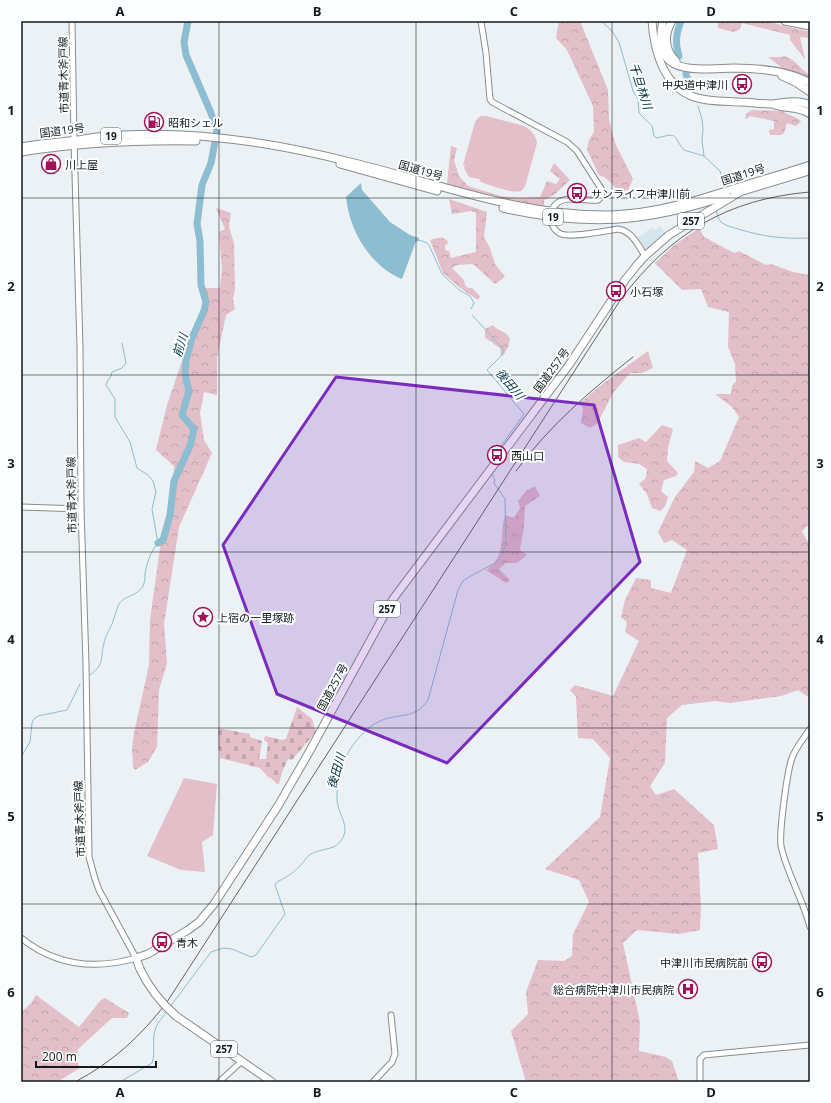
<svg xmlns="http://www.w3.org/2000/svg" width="831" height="1103" viewBox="0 0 831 1103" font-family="'Open Sans','Noto Sans JP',sans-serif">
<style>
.built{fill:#d7e6ec}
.green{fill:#e2bfc9}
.forest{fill:url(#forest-crowns)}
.cemetery{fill:url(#cemetery-stones)}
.water{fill:#8dbdd1}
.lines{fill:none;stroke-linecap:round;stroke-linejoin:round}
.stream{stroke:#8dbdd1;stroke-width:1}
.river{stroke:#8dbdd1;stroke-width:7}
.minor-casing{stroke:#878d8f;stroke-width:7}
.highway-casing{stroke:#878d8f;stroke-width:9}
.minor{stroke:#fff;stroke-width:5}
.highway{stroke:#fff;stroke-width:7}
.rail{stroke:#616567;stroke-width:1}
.minor-bridge-casing{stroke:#878d8f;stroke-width:7;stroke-linecap:butt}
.highway-bridge-casing{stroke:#878d8f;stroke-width:9;stroke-linecap:butt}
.minor-bridge{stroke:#fff;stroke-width:5}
.highway-bridge{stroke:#fff;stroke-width:7}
.marked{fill:#7b2cbf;fill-opacity:0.2;stroke:#7b2cbf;stroke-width:3;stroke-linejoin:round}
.grid{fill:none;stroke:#16191a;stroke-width:1;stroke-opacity:0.55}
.labels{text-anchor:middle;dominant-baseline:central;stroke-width:4;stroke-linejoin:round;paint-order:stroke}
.shield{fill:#fbfeff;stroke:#5b5e5f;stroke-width:1}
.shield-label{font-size:10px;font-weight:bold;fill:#16191a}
.street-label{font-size:11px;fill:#16191a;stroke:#fbfeff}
.poi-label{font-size:11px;fill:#16191a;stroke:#fbfeff;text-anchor:start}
.water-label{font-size:12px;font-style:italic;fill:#03313f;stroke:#fbfeff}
.neatline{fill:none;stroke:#16191a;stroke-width:1.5}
.grid-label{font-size:13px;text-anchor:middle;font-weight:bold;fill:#16191a}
</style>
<defs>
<pattern id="forest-crowns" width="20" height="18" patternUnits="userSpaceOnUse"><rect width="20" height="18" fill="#e2bfc9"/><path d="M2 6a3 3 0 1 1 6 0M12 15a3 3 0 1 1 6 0" fill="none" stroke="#c1a4ac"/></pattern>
<pattern id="cemetery-stones" width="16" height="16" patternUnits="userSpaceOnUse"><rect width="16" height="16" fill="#e2bfc9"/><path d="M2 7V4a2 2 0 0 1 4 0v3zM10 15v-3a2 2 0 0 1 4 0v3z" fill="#c1a4ac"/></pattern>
</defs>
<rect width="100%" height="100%" fill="#ebf1f4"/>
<polygon class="built" points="660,226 665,233 647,249 644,248 638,238 652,227 655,230"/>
<g class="green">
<path d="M 481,116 L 486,116 L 524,126 C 531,130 536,135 537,143 L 526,183 C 525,186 524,189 521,191 C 513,194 489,185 481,182 L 479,179 L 469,177 L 464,168 L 465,165 L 463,165 L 475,122 L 478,118 Z"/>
<polygon points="184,778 217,784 213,835 202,842 205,872 181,870 147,856"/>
</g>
<g class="forest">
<path d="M 559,21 L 580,21 L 608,90 L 609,119 L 615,143 L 633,179 L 628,190 L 620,191 C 612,186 609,178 599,175 L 587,150 L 589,140 L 594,132 L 593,106 L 567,50 L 556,38 Z"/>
<polygon points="718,21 765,21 810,32 810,39 810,38 800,37 805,59 790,40 790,35 742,23 740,29 733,32 718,28"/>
<path d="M 784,56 C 796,59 800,70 810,75 L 810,82 L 787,72 L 768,57 L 781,57 Z"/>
<path d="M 752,110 L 783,111 C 789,116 795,116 801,121 L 796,126 L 787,123 L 784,133 L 781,135 L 770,135 L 769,130 L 774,129 L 774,121 L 750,116 L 748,118 L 745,119 L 746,114 Z"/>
<path d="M 451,146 L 457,148 L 454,160 L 459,176 L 468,186 L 501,196 L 520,198 L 540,197 L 547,181 L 556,184 L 560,179 L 550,171 L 554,163 L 570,180 L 554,195 L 544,200 L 544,207 C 511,201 479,194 447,184 Z"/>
<path d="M 449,199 L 487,212 L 484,237 L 490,248 L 495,264 L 505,277 L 495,284 L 473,264 L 457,265 L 452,268 L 464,280 L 465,285 L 468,288 L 472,288 L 480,296 L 478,300 L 459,287 L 443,273 L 430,240 C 435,238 442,236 447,240 L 448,244 L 445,245 L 445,250 L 449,251 L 451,258 L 476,252 L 476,213 L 471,211 L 452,214 Z"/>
<polygon points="216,208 231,213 229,227 234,243 235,289 233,300 235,309 226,315 217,358 217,395 204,392 200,413 204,440 212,453 179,527 164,624 167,663 159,690 157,747 148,762 135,770 133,767 132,748 134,733 149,665 150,620 162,533 173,504 174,466 156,450 167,405 183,358 209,302 203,288 220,288 222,270 219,232 225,229"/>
<polygon points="699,228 704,237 734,253 739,251 766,265 771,264 793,272 810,275 810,523 802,531 810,546 810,698 798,690 781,696 730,703 715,701 682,705 667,718 665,763 650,786 656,795 674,789 714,825 718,849 698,853 701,908 700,930 679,934 637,930 623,943 640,1022 639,1051 666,1057 672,1061 679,1082 526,1082 511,1031 528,1014 526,992 538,960 564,961 572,956 573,934 589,902 579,880 545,869 600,817 610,758 593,739 578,738 576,697 570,690 575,685 613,696 639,641 625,632 627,622 621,617 625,600 636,578 651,580 651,588 671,593 687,550 672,540 664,543 658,532 675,497 694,472 695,461 708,468 720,461 739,417 732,407 715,394 731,394 732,386 736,381 735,364 728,347 729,312 708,307 701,289 682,290 655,263 673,246"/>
<path d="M 493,325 C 499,332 504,330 510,338 L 508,347 L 503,356 L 501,355 L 500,348 C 494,345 492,341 485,338 L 485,329 Z"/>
<polygon points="648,351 653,368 642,373 630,373 613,393 597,424 590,428 581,423 583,409 580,403 605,382"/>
<polygon points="662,425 673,429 668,448 667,461 678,473 676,476 664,480 661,491 668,497 665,506 660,511 652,508 647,494 639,484 646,478 647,469 639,464 624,462 618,457 618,445 639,438 646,442"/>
<path d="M 535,486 L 540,496 L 525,506 L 524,527 L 520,550 L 527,555 L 517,563 L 506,563 L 499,569 L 510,580 L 506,583 L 486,570 C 507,557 499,535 505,515 L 514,518 L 520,508 L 518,501 L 526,491 Z"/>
<polygon points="36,995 79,1027 101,1000 105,998 129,1013 127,1018 112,1018 78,1049 76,1058 80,1068 57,1082 21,1082 21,1011 24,1010 32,1002"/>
</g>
<polygon class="cemetery" points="297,707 312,719 316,732 292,760 288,759 282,772 279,784 277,784 271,778 268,777 260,768 220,758 220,752 218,748 218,728 250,734 250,737 262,741 259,759 266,759 268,743 264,740 265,736 282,740 286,739"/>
<path class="water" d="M 361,183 L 362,190 L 390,222 L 410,235 L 419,238 L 418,242 L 416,241 L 402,279 C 370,266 349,230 346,197 Z"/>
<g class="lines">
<g class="stream">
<path d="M 601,21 L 612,31 L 619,42 L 633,91 L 638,99 L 639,113 L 652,126 L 654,136 L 657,138 C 680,132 672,136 684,150 L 704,156 L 720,171 L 723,182"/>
<polyline points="698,106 702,119 703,129 702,141 704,156"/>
<path d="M 716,210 C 717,214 718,219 721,222 C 725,226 733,227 738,229 C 765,237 782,239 810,238"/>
<polyline points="419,240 427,243 429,245 442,274 459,290 470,296 474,303 471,309"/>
<polyline points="472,315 504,350 501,356 487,370 524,414 499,449"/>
<path d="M 90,675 C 105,664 100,659 104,643 C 105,636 111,628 113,621 C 115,616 116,611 118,606 C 123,595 137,597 143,586 C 145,582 145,578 145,574 C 147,562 150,553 158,543 L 152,509 L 156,492 L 153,481 L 148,475 L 137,468 L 130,442 L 115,417 L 115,399 L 106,385 L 108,380 L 111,376 L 112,372 L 122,368 L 126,363 L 122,343"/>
<polyline points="21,757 30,742 32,723 34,719 38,716 67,710 80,684"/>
<path d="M 170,1007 L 211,952 L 223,948 L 232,949 L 251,957 L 256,955 L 285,914 L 275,885 L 277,882 C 285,878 292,874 299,867 C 303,863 307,856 311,854 C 319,849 333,850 339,843 C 353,828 338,816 337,800 C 336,787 343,758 351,748 C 358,738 368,726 380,721 C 400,712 413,721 428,700 L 458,590 L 463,581 L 469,577 L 495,563 L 502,555 L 506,543 L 505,499 L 494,483 L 495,480 L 492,474"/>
<path d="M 120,1082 L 152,1063 C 156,1052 151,1039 156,1027 C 158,1022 164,1016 167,1011"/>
</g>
<g class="river">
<path d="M 679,56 C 675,43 676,34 681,21"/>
<polyline points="686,74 691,89"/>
<polyline points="158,543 163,540 170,515 174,481 190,446 194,429 182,415 189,391 185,374 186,360 192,338 204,311 206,302 201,285 200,241 197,224 202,185 211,163 217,131 211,113 186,55 184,42 188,21"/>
</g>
<g class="minor-casing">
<g id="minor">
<path d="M 481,21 L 486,53 L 490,99 L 492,102 L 567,142 L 577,151 L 602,190 L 601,197 L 598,200 C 582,202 562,192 552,209"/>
<path d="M 551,222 C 553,228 556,232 561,234 C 572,238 605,231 618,229 C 632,231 638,245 645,256"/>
<polyline points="21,507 81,509"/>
<path d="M 810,729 C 804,738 796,747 792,758 C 787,772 779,832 781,846 C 787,874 803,899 810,927"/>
<path d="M 21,938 C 56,966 95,970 136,958 L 99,890 L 95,879 L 89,857 L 86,664 L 81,509 L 80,347 L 74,140 L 72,21"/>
<polyline points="219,1082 242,1061"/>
<polyline points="373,1082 392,1062 395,1054 391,1015"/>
<polyline points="700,1082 700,1059 704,1055 810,1045"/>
</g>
</g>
<g class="highway-casing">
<g id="highway">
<path d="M 652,21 C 654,50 663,86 694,97 C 708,102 725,101 740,102 C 750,102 760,104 771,104 C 784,103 797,99 810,105"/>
<path d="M 663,21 C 650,77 695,69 733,68 C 758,68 788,70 810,83"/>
<path d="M 672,21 C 664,34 664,50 676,61"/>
<polyline points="785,21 810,26"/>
<polyline points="782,76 797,83 810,92"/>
<path d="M 775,105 C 787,109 799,106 810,114"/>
<path d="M 21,147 C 37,144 53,143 69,141 C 79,140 88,138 97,137 C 181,128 268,141 350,162 C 438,183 518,216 610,215 C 654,214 695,201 736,188 C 761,180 786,173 810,165"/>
<path d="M 21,152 C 79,143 137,140 196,141"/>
<polyline points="340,164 437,191"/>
<polyline points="736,193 809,171"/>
<path d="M 503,208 C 585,227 646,223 726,196"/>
<polyline points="140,969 136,958 148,954 188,930 199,922 214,904 278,806 308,754 393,599 569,365 625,280 637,265 645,256 669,235 740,192"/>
<polyline points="176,1016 272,1082"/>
</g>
</g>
<use href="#minor" class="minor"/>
<use href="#highway" class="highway"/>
<g class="rail">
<path d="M 516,471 C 549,426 590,391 633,357"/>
<path d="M 75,1082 C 113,1062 141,1036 167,1002 L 621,299 C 671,233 727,199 810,192"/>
</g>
<g class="minor-bridge-casing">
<polyline id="minor-bridge" points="551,222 552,209"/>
</g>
<g class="highway-bridge-casing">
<path id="highway-bridge" d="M 140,969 C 149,988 160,1002 176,1016"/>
</g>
<use href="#minor-bridge" class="minor-bridge"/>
<use href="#highway-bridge" class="highway-bridge"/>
</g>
<path class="marked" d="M 336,377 L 594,405 L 640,562 L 447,763 L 277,694 L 223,545 Z"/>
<path class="grid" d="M 219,21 L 219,1082M 416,21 L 416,1082M 612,21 L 612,1082M 21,198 L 810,198M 21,375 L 810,375M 21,552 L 810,552M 21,728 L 810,728M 21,904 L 810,904"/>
<defs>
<g id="bus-ring" transform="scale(1)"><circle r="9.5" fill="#fbfeff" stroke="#a11158" stroke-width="1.5"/><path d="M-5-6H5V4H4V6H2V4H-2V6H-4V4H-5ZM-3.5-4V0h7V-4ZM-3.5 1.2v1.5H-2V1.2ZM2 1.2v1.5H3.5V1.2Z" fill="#a11158"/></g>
<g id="fuel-ring" transform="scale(1)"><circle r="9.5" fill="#fbfeff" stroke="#a11158" stroke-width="1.5"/><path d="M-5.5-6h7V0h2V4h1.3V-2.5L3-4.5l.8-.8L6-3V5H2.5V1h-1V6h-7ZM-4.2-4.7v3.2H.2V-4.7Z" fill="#a11158"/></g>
<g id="shop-ring" transform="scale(1)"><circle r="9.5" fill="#fbfeff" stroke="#a11158" stroke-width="1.5"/><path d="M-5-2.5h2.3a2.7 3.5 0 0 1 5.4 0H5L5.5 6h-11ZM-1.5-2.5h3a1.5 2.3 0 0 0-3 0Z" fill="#a11158"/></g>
<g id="sight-ring" transform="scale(1)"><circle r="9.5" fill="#fbfeff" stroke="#a11158" stroke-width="1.5"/><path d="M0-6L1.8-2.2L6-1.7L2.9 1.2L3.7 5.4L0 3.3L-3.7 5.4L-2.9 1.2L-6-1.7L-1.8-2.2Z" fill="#a11158"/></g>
<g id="hospital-ring" transform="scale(1)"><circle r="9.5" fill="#fbfeff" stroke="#a11158" stroke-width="1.5"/><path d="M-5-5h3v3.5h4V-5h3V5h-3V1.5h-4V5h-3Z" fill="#a11158"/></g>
</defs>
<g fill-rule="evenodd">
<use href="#bus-ring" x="742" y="84"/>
<use href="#fuel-ring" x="154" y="122"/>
<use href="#shop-ring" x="51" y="164"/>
<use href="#bus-ring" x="577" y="193"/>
<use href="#bus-ring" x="616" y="291"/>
<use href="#bus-ring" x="497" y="455"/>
<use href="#sight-ring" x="203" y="617"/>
<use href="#bus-ring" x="162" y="942"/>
<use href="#bus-ring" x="762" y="962"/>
<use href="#hospital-ring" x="688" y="989"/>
</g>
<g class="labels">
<g class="shield">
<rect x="101" y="128" width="20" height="16" rx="3"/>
<rect x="543" y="209" width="20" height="16" rx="3"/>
<rect x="678" y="213" width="26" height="16" rx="3"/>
<rect x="374" y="601" width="26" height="16" rx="3"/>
<rect x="211" y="1041" width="26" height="16" rx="3"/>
</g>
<g class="shield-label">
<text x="111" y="136">19</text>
<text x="553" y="217">19</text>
<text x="691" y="221">257</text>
<text x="387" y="609">257</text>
<text x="224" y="1049">257</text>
</g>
<g class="street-label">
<text transform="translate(63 75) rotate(-91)">市道青木斧戸線</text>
<text transform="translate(62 130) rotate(-7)">国道19号</text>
<text transform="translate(421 170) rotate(16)">国道19号</text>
<text transform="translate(743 174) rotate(-18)">国道19号</text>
<text transform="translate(551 370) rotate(-54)">国道257号</text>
<text transform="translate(71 495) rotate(-91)">市道青木斧戸線</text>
<text transform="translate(332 687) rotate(-62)">国道257号</text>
<text transform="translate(79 819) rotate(-92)">市道青木斧戸線</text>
</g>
<g class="poi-label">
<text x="728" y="84" text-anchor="end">中央道中津川</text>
<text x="168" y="122">昭和シェル</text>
<text x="65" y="164">川上屋</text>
<text x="591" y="193">サンライフ中津川前</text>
<text x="630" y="291">小石塚</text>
<text x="511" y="455">西山口</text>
<text x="217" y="617">上宿の一里塚跡</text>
<text x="176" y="942">青木</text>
<text x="748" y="962" text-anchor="end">中津川市民病院前</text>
<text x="674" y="989" text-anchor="end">総合病院中津川市民病院</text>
</g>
<g class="water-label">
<text transform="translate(641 86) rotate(72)">千旦林川</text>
<text transform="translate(180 345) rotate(-72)">前川</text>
<text transform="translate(510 384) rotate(50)">後田川</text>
<text transform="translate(336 771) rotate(-74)">後田川</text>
</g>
</g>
<rect width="831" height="1103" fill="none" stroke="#fbfeff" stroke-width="44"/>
<path d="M36 1061v6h120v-6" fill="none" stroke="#16191a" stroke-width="2"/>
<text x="42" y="1061" font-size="12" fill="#16191a" stroke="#fbfeff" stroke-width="3" paint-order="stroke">200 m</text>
<rect x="22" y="22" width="787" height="1059" class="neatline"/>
<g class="grid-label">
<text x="120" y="16">A</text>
<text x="317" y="16">B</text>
<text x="514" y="16">C</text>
<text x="711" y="16">D</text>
<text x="11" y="115">1</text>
<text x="820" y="115">1</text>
<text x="11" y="291">2</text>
<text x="820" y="291">2</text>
<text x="11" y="468">3</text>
<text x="820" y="468">3</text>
<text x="11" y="644">4</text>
<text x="820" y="644">4</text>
<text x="11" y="821">5</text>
<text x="820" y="821">5</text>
<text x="11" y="997">6</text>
<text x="820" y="997">6</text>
<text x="120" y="1097">A</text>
<text x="317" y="1097">B</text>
<text x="514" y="1097">C</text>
<text x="711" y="1097">D</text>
</g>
</svg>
